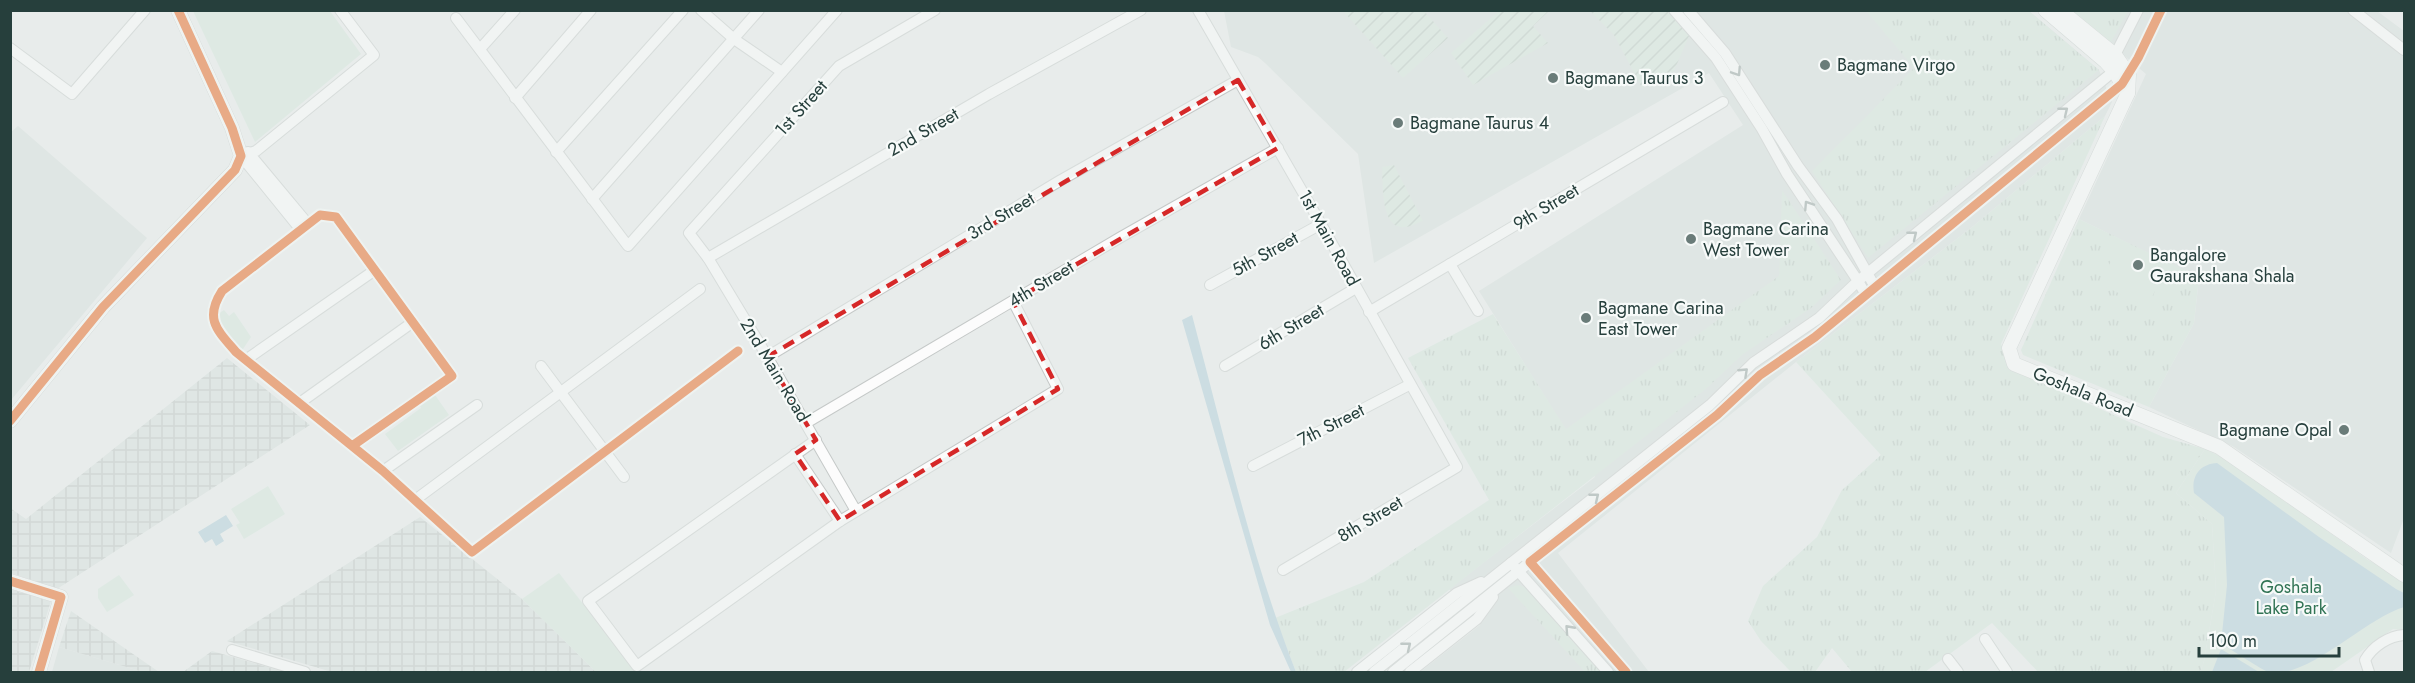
<svg xmlns="http://www.w3.org/2000/svg" width="2415" height="683" viewBox="0 0 2415 683" font-family="Jost,sans-serif">
<style>
.built{fill:#d6dddb}
.industrial{fill:url(#industrial-grid)}
.grass{fill:url(#grass-tufts)}
.park{fill:#d3e4da}
.garden{fill:url(#garden-furrows)}
.water{fill:#accad7}
.lines{fill:none;stroke-linecap:round;stroke-linejoin:round}
.minor-casing{stroke:#c5c9c8;stroke-width:12}
.tertiary-casing{stroke:#c5c9c8;stroke-width:15}
.minor{stroke:#fcfcfc;stroke-width:10}
.tertiary{stroke:#fcfcfc;stroke-width:14}
.cycleway-casing{stroke:#f7faf9;stroke-width:13}
.cycleway{stroke:#e8590c;stroke-width:9}
.oneway{stroke:#919e9c}
.marked{fill:none;stroke:#d62828;stroke-width:4.5;stroke-dasharray:12 8;stroke-linejoin:round}
.poi-dot{fill:#6a7c79;stroke:#f7faf9;stroke-width:2}
.labels{text-anchor:middle;dominant-baseline:central;stroke-width:4.5;stroke-linejoin:round;paint-order:stroke}
.poi-label{font-size:18px;fill:#263f3c;stroke:#f7faf9;text-anchor:start}
.street-label{font-size:18px;fill:#263f3c;stroke:#f7faf9}
.park-label{font-size:18px;fill:#327455;stroke:#f7faf9}
</style>
<defs>
<pattern id="industrial-grid" width="8" height="8" patternUnits="userSpaceOnUse" patternTransform="scale(1.5)"><rect width="8" height="8" fill="#d6dddb"/><path d="M0 4h8M4 0v8" fill="none" stroke="#b8bfbd"/></pattern>
<pattern id="grass-tufts" width="24" height="20" patternUnits="userSpaceOnUse" patternTransform="scale(1.5)"><rect width="24" height="20" fill="#d3e4da"/><path d="M3 7l-1-3M5 7V3M7 7l1-3M15 17l-1-3M17 17v-4M19 17l1-3" fill="none" stroke="#b5c5bc"/></pattern>
<pattern id="garden-furrows" width="10" height="10" patternUnits="userSpaceOnUse" patternTransform="scale(1.5)"><rect width="10" height="10" fill="#d3e4da"/><path d="M-1 1l2-2M0 10L10 0M9 11l2-2" fill="none" stroke="#b5c5bc"/></pattern>
</defs>
<rect width="100%" height="100%" fill="#e8eceb"/>
<g class="built">
<polygon points="1224,11 2029,11 2099,70 2112,102 2105,116 1971,228 1796,362 1558,553 1649,672 1420,672 1480,625 1449,589 1595,477 1479,291 1743,125 1709,73 1374,263 1358,154 1265,63 1258,57 1231,47"/>
<polygon points="2071,11 2377,11 2404,31 2404,518 2391,553 2234,447 2149,407 2194,323 2199,278 2079,219 2146,74"/>
<polygon points="18,126 147,238 11,400 10,133"/>
<polygon points="59,647 143,672 52,672"/>
</g>
<g class="industrial">
<polygon points="227,358 310,425 57,589 11,573 10,508 26,519"/>
<polygon points="420,517 522,599 596,672 332,672 227,641"/>
<polygon points="10,589 51,601 29,672 11,672"/>
<polygon points="71,611 159,672 143,672 59,647"/>
<polygon points="212,651 284,672 183,672"/>
</g>
<g class="grass">
<polygon points="1866,11 2029,11 2099,70 1868,258 1812,171 1914,68"/>
<polygon points="2071,11 2128,11 2110,44"/>
<polygon points="2105,116 2001,344 2013,370 2163,437 2205,449 2176,493 2212,524 2216,591 2204,661 2200,672 2038,672 1992,623 1925,672 1852,672 1832,648 1815,672 1791,672 1761,641 1748,621 1763,586 1817,537 1842,490 1881,455 1796,362 1971,228"/>
<polygon points="1782,190 1841,280 1811,308 1742,355 1706,389 1344,672 1296,672 1275,618 1364,582 1489,500 1408,358 1493,314 1566,429 1779,276"/>
<polygon points="2079,219 2199,277 2194,323 2149,407 2023,355 2021,350"/>
<polygon points="1517,585 1526,587 1602,672 1585,672 1508,588"/>
</g>
<g class="park">
<polygon points="193,11 330,11 361,54 255,142"/>
<polygon points="2121,240 2169,263 2147,307 2100,284"/>
<polygon points="224,310 229,316 234,312 251,337 241,352 220,328 218,314"/>
<polygon points="435,395 449,415 398,451 385,434 421,408 420,406"/>
<polygon points="2205,449 2228,460 2368,560 2404,579 2404,630 2393,629 2331,672 2200,672 2204,661 2216,591 2212,524 2176,493"/>
<polygon points="268,486 285,514 244,539 236,525 240,523 231,509"/>
<polygon points="559,573 636,672 596,672 522,599"/>
<polygon points="119,575 134,595 107,612 98,598 98,589"/>
</g>
<g class="garden">
<polygon points="1500,10 1549,11 1533,26 1548,43 1473,85 1451,53"/>
<polygon points="1343,11 1424,11 1448,38 1403,78"/>
<polygon points="1590,11 1667,11 1689,36 1674,71 1642,88 1614,35"/>
<path d="M 1394,165 L 1423,221 C 1417,223 1411,227 1405,227 C 1380,230 1383,182 1382,167 Z"/>
</g>
<g class="water">
<path d="M 1192,315 C 1224,435 1251,557 1296,672 L 1291,672 L 1270,625 L 1182,320 Z"/>
<path d="M 2217,463 L 2319,537 L 2396,589 L 2404,593 L 2404,607 C 2366,618 2305,681 2269,672 C 2263,671 2231,649 2221,644 L 2227,585 L 2224,517 L 2194,493 C 2191,476 2200,464 2217,463 Z"/>
<polygon points="226,515 233,526 220,534 224,541 216,546 212,539 205,543 198,532"/>
<polygon points="2221,649 2259,672 2212,672"/>
</g>
<g class="lines">
<g class="minor-casing">
<g id="minor">
<polyline points="701,10 734,39 782,72"/>
<polyline points="1198,10 1321,224 1457,467 1283,570"/>
<polyline points="1688,10 1725,53 1798,166 1837,219 1875,287"/>
<polyline points="2353,10 2404,50"/>
<polyline points="456,18 628,246 837,10"/>
<polyline points="10,48 72,94 145,10"/>
<polyline points="480,49 515,10"/>
<polyline points="515,98 591,10"/>
<polyline points="248,152 308,224"/>
<polyline points="556,152 683,10"/>
<polyline points="592,199 759,10"/>
<polyline points="301,230 241,156 256,151 374,55 340,10"/>
<polyline points="708,258 989,94 1141,10"/>
<polyline points="1450,264 1478,311"/>
<polyline points="1210,285 1321,224"/>
<polyline points="1866,295 1858,281 2114,71 2115,55 2138,10"/>
<polyline points="1369,312 1723,102"/>
<polyline points="767,357 1061,180 1238,80"/>
<polyline points="247,359 375,270"/>
<polyline points="541,366 624,477"/>
<polyline points="1225,366 1356,288"/>
<polyline points="301,402 413,322"/>
<polyline points="806,423 1121,237 1278,148"/>
<polyline points="816,440 588,601 637,666 840,521 1058,389 1013,301"/>
<path d="M 352,446 L 452,376 L 336,217 L 320,215 L 222,291 C 204,319 217,330 236,352 L 383,471 L 472,552 L 738,351"/>
<polyline points="795,454 840,521"/>
<polyline points="1253,466 1409,385"/>
<polyline points="383,471 477,405"/>
<polyline points="415,500 700,289"/>
<polyline points="856,511 761,346 708,258 689,233 839,66 935,10"/>
<polyline points="1985,639 2007,672"/>
<polyline points="232,650 305,672"/>
<polyline points="1948,659 1958,672"/>
<polyline points="1357,672 1457,593 1481,582"/>
<polyline points="1374,672 1511,563"/>
<polyline points="1393,672 1530,562 1525,557"/>
<polyline points="1410,672 1477,619 1493,597"/>
<polyline points="1608,672 1511,563 1710,405 1753,363 1819,318 1858,281 1787,174 1762,129 1716,58 1674,10"/>
<polyline points="1626,672 1530,562 1717,415 1760,375 1815,337 2122,84 2138,58 2161,10"/>
<path d="M 2369,672 L 2365,660 C 2373,646 2389,636 2404,635"/>
</g>
</g>
<g class="tertiary-casing">
<g id="tertiary">
<polyline points="2045,10 2106,62 2114,71 2128,93"/>
<polyline points="2060,10 2115,55 2129,75 2128,93 2009,348 2014,364 2219,447 2404,575"/>
<polyline points="10,421 103,307 235,170 241,156 232,128 178,10"/>
<polyline points="10,581 61,597 39,672"/>
</g>
</g>
<use href="#minor" class="minor"/>
<use href="#tertiary" class="tertiary"/>
<g class="cycleway-casing">
<g id="cycleway">
<polyline points="10,421 103,307 235,170 241,156 232,128 178,10"/>
<path d="M 352,446 L 452,376 L 336,217 L 320,215 L 222,291 C 204,319 217,330 236,352 L 383,471 L 472,552 L 738,351"/>
<polyline points="10,581 61,597 39,672"/>
<polyline points="1626,672 1530,562 1717,415 1760,375 1815,337 2122,84 2138,58 2161,10"/>
</g>
</g>
<use href="#cycleway" class="cycleway"/>
</g>
<defs><path id="oneway-chevron" d="M-2-3.5L2.5 0L-2 3.5" fill="none" stroke-width="1.6" stroke-linecap="round" stroke-linejoin="round" transform="scale(1.5)"/></defs>
<g class="oneway">
<use href="#oneway-chevron" transform="translate(1737 72) rotate(57)"/>
<use href="#oneway-chevron" transform="translate(2064 111) rotate(-39)"/>
<use href="#oneway-chevron" transform="translate(1808 205) rotate(-123)"/>
<use href="#oneway-chevron" transform="translate(1913 235) rotate(-39)"/>
<use href="#oneway-chevron" transform="translate(1744 372) rotate(-43)"/>
<use href="#oneway-chevron" transform="translate(1595 497) rotate(-39)"/>
<use href="#oneway-chevron" transform="translate(1569 629) rotate(-132)"/>
<use href="#oneway-chevron" transform="translate(1407 646) rotate(-39)"/>
</g>
<path d="M0 0H2415V683H0ZM 1238,80 L 1278,148 L 1013,301 L 1058,389 L 840,521 L 795,454 L 816,440 L 767,357 Z" fill="#e8eceb" fill-opacity=".55" fill-rule="evenodd"/>
<path class="marked" d="M 1238,80 L 1278,148 L 1013,301 L 1058,389 L 840,521 L 795,454 L 816,440 L 767,357 Z"/>
<g class="poi-dot">
<circle cx="1825" cy="65" r="6"/>
<circle cx="1553" cy="78" r="6"/>
<circle cx="1398" cy="123" r="6"/>
<circle cx="1691" cy="239" r="6"/>
<circle cx="2138" cy="265" r="6"/>
<circle cx="1586" cy="318" r="6"/>
<circle cx="2344" cy="430" r="6"/>
</g>
<g class="labels">
<g class="poi-label">
<text x="1837" y="65">Bagmane Virgo</text>
<text x="1565" y="78">Bagmane Taurus 3</text>
<text x="1410" y="123">Bagmane Taurus 4</text>
<text x="1703" y="229">Bagmane Carina<tspan x="1703" dy="21">West Tower</tspan></text>
<text x="2150" y="255">Bangalore<tspan x="2150" dy="21">Gaurakshana Shala</tspan></text>
<text x="1598" y="308">Bagmane Carina<tspan x="1598" dy="21">East Tower</tspan></text>
<text x="2332" y="430" text-anchor="end">Bagmane Opal</text>
</g>
<g class="street-label">
<text transform="translate(801 108) rotate(-48)">1st Street</text>
<text transform="translate(923 132) rotate(-30)">2nd Street</text>
<text transform="translate(1546 207) rotate(-31)">9th Street</text>
<text transform="translate(1001 216) rotate(-31)">3rd Street</text>
<text transform="translate(1329 238) rotate(61)">1st Main Road</text>
<text transform="translate(1265 254) rotate(-29)">5th Street</text>
<text transform="translate(1041 284) rotate(-31)">4th Street</text>
<text transform="translate(1291 327) rotate(-31)">6th Street</text>
<text transform="translate(775 370) rotate(59)">2nd Main Road</text>
<text transform="translate(2083 392) rotate(22)">Goshala Road</text>
<text transform="translate(1331 425) rotate(-27)">7th Street</text>
<text transform="translate(1370 519) rotate(-31)">8th Street</text>
</g>
<g class="park-label">
<text x="2291" y="587">Goshala<tspan x="2291" dy="21">Lake Park</tspan></text>
</g>
</g>
<rect width="2415" height="683" fill="none" stroke="#263f3c" stroke-width="24"/>
<path d="M2199 647v9h140v-9" fill="none" stroke="#263f3c" stroke-width="3"/>
<text x="2208" y="647" font-size="18" fill="#263f3c" stroke="#f7faf9" stroke-width="4.5" paint-order="stroke">100 m</text>
</svg>
